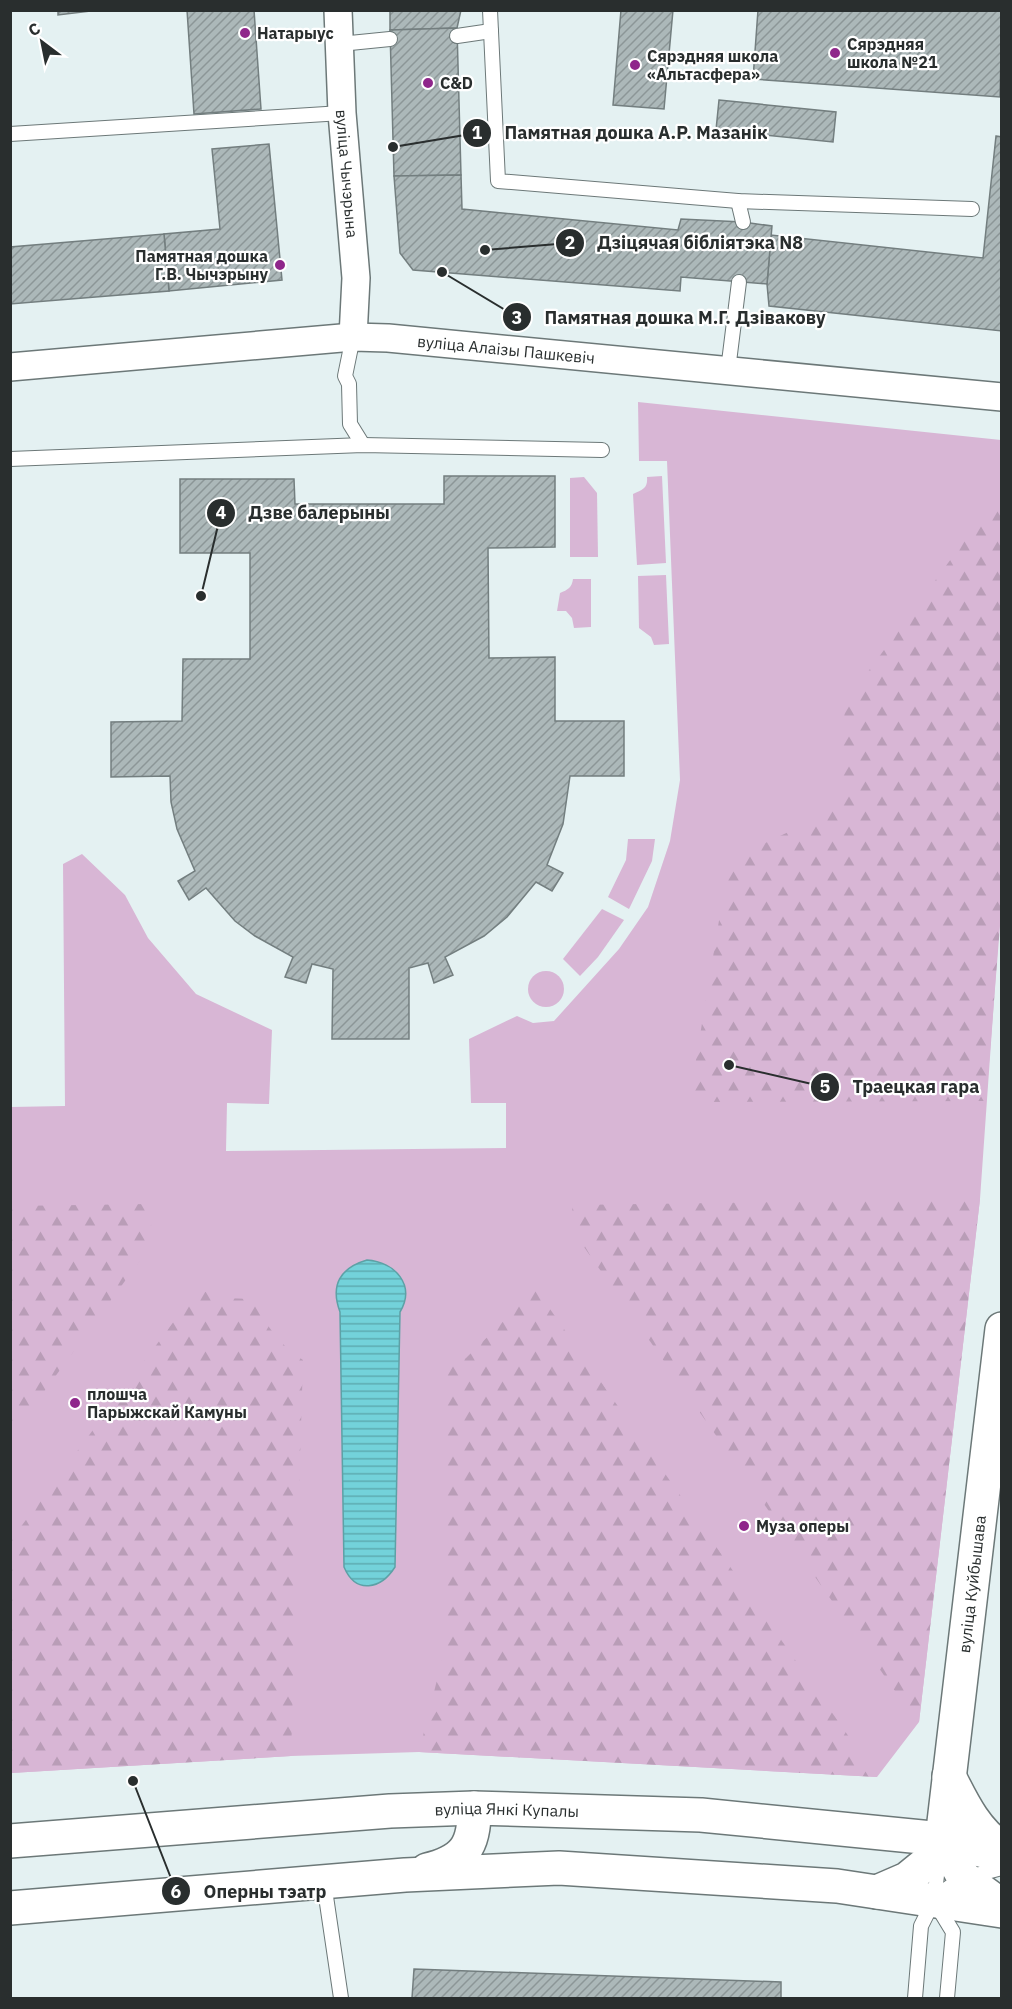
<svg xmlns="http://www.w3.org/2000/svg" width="1012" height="2009" viewBox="0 0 1012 2009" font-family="'IBM Plex Sans',sans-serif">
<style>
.green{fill:#d8b6d5}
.forest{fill:url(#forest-firs)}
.water{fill:url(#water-rules);stroke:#5da1a6;stroke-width:1.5}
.building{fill:url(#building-hatch);stroke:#737e7f;stroke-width:1.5}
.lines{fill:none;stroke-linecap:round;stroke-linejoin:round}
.service-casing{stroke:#6c7878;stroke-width:16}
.minor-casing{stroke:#6c7878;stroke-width:30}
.secondary-casing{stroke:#6c7878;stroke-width:36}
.service{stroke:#fff;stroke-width:14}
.minor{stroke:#fff;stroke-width:27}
.secondary{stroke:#fff;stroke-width:33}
.poi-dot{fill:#8f268b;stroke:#fff;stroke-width:2}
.labels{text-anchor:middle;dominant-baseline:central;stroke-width:4.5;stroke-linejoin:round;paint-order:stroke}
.poi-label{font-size:16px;font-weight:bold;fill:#292e2e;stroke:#fff;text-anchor:start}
.street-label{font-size:16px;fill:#292e2e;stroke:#fff}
.leader{fill:none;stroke:#292e2e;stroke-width:2}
.callout-dot{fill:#292e2e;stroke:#fff;stroke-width:2}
.mark-label{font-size:18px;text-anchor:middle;font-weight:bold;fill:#fff}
.callout-label{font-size:18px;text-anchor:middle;font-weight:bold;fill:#292e2e;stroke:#fff;stroke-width:4.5;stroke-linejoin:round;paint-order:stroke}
</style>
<defs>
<pattern id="forest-firs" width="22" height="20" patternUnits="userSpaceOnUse" patternTransform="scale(1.5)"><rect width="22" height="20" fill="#d8b6d5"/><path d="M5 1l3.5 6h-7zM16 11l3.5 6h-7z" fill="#b99db7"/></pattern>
<pattern id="water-rules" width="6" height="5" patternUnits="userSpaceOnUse" patternTransform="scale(1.5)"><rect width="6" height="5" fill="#73d2da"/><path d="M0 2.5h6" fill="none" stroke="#5eabb1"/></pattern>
<pattern id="building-hatch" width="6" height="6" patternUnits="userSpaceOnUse" patternTransform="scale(1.5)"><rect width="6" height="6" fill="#acb8b9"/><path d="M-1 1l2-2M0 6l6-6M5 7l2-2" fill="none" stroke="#8c9697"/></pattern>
</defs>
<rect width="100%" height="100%" fill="#e4f1f2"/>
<g class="green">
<polygon points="638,402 1001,440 1001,901 980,1199 919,1722 877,1777 419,1752 291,1756 11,1773 11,1107 65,1106 63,864 82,854 125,895 148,938 196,994 272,1030 269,1104 227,1103 226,1151 506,1148 506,1103 471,1103 469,1039 517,1016 533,1023 554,1021 619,949 648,907 670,841 680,780 667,461 639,461"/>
<path d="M 662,476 L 666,563 L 637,565 L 633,494 C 643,490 648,488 647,477 Z"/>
<polygon points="584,477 597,493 598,557 570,557 570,478"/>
<polygon points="666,575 669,644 654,645 651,637 639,628 638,576"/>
<path d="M 573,579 L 591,579 L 591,627 L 574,628 L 572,618 L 566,611 L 557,611 L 560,593 C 568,590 572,587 573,579 Z"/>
<polygon points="628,839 655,839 652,861 629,909 608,897 626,860"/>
<polygon points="602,909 624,920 598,957 580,976 563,959"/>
<circle cx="546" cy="989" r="18"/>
</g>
<g class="forest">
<polygon points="1001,491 1002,901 986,1101 689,1102 729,860 839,808 845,703"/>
<polygon points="980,1199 919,1722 916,1721 570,1227 573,1205"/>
<polygon points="150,1204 152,1244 11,1437 11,1206"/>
<path d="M 198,1289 L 223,1298 L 252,1299 C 265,1323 279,1345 303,1360 L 291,1756 L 11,1773 L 11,1540 Z"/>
<polygon points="536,1289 877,1777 419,1752 445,1648 447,1362 466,1358"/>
</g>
<path class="water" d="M 367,1260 C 395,1262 416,1285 400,1312 L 395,1567 C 381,1589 356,1595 344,1567 L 340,1312 C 330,1285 340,1268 367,1260 Z"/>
<g class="building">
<polygon points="58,10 99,10 58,15"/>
<polygon points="187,10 254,10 261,109 194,114"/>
<polygon points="390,10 461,10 457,28 390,30"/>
<polygon points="621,10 673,10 664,109 613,105"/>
<polygon points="758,10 1002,10 1000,97 753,79"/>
<polygon points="457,28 461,175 394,176 390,30"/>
<polygon points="719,100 836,112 833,142 716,130"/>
<polygon points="996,136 1002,137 1002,331 769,306 767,284 771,235 983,258"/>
<polygon points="269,144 282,280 169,291 164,234 220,229 212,149"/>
<polygon points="461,175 462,209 678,230 681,219 743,222 772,226 767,284 681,277 680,291 413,270 400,253 394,176"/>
<polygon points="164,234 169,291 10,304 10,247"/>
<polygon points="444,476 555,476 555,547 488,548 489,658 555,657 555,721 624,721 624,776 570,776 563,824 547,865 563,873 552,891 536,882 507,917 484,936 445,957 453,975 434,983 428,963 409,968 409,1039 332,1039 333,969 312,964 306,983 285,977 293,957 255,936 235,921 206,888 189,900 178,881 195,871 177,829 171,802 170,776 111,777 111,722 182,721 183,659 250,659 250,553 180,553 180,479 294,479 295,504 444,504"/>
<polygon points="414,1969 781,1982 781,1998 412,1998"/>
</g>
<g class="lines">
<g class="service-casing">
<g id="service">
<polyline points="490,10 498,181 738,201 972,209"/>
<polyline points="457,36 491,31"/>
<polyline points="340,44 390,39"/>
<polyline points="10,134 342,113"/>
<polyline points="738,201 743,222"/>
<polyline points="353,337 345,376 349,384 350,424 363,445"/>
<polyline points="728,370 739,282"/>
<polyline points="10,459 363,445 602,450"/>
<polyline points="324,1883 341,1998"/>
<path d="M 935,1898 C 956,1879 975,1875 1002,1868"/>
<polyline points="936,1904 953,1932 947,1998"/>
<polyline points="915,1998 921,1926 934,1900 939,1859"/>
</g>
</g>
<g class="minor-casing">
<g id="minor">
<path id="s1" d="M 338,10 L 342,113 L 356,278 L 353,337"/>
<path id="s2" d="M 10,367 L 353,337 L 388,338 L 1002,397"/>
</g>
</g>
<g class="secondary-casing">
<g id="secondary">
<path d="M 949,1776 C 962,1802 976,1832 1002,1848"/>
<polyline points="942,1839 964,1878 1002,1906"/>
<path id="s3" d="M 10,1841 L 390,1811 L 474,1808 L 701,1815 L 942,1839 L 1002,1856"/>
<path d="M 427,1870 C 464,1861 475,1846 474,1808"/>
<path id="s4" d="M 877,1892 L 907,1879 L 934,1857 L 942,1839 L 1002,1329"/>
<polyline points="10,1908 405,1875 559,1868 837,1886 1002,1911"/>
</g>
</g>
<use href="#service" class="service"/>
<use href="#minor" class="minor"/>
<use href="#secondary" class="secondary"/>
</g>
<g class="poi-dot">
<circle cx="245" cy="33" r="6"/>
<circle cx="835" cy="53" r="6"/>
<circle cx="635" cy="65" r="6"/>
<circle cx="428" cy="83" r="6"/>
<circle cx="280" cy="265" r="6"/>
<circle cx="75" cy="1403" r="6"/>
<circle cx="744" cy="1526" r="6"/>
</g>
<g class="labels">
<g class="poi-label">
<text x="257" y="33">Натарыус</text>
<text x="847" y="44">Сярэдняя<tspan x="847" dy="18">школа №21</tspan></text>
<text x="647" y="56">Сярэдняя школа<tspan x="647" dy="18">«Альтасфера»</tspan></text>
<text x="440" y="83">C&amp;D</text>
<text x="268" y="256" text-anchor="end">Памятная дошка<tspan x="268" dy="18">Г.В. Чычэрыну</tspan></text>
<text x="87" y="1394">плошча<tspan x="87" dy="18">Парыжскай Камуны</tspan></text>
<text x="756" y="1526">Муза оперы</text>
</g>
<g class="street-label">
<text stroke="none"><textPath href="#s1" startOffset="164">вуліца Чычэрына</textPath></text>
<text stroke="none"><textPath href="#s2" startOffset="498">вуліца Алаізы Пашкевіч</textPath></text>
<text stroke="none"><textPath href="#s4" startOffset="344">вуліца Куйбышава</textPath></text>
<text stroke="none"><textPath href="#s3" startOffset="498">вуліца Янкі Купалы</textPath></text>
</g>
</g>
<path class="leader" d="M393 147L477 133M485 250L570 243M442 272L517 317M201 596L221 513M729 1065L825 1087M133 1781L176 1891"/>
<g class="callout-dot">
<circle cx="393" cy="147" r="6"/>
<circle cx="485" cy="250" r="6"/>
<circle cx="442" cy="272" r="6"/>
<circle cx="201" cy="596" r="6"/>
<circle cx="729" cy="1065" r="6"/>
<circle cx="133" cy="1781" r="6"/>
<circle cx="477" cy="133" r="15"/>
<circle cx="570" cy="243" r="15"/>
<circle cx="517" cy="317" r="15"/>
<circle cx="221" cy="513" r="15"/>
<circle cx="825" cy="1087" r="15"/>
<circle cx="176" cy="1891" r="15"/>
</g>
<g class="mark-label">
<text x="477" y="139">1</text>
<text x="570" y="249">2</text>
<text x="517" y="324">3</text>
<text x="221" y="519">4</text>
<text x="825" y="1093">5</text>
<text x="176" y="1898">6</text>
</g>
<g class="callout-label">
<text x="636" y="139">Памятная дошка А.Р. Мазанік</text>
<text x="700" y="249">Дзіцячая бібліятэка N8</text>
<text x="685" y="324">Памятная дошка М.Г. Дзівакову</text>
<text x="319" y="519">Дзве балерыны</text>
<text x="916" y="1093">Траецкая гара</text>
<text x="265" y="1898">Оперны тэатр</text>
</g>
<rect width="1012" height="2009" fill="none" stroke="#292e2e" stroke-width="24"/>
<g transform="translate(42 42) rotate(328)" stroke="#ffffff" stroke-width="4.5" paint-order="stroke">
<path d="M0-4.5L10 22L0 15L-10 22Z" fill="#292e2e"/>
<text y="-9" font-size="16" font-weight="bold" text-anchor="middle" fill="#292e2e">С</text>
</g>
</svg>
